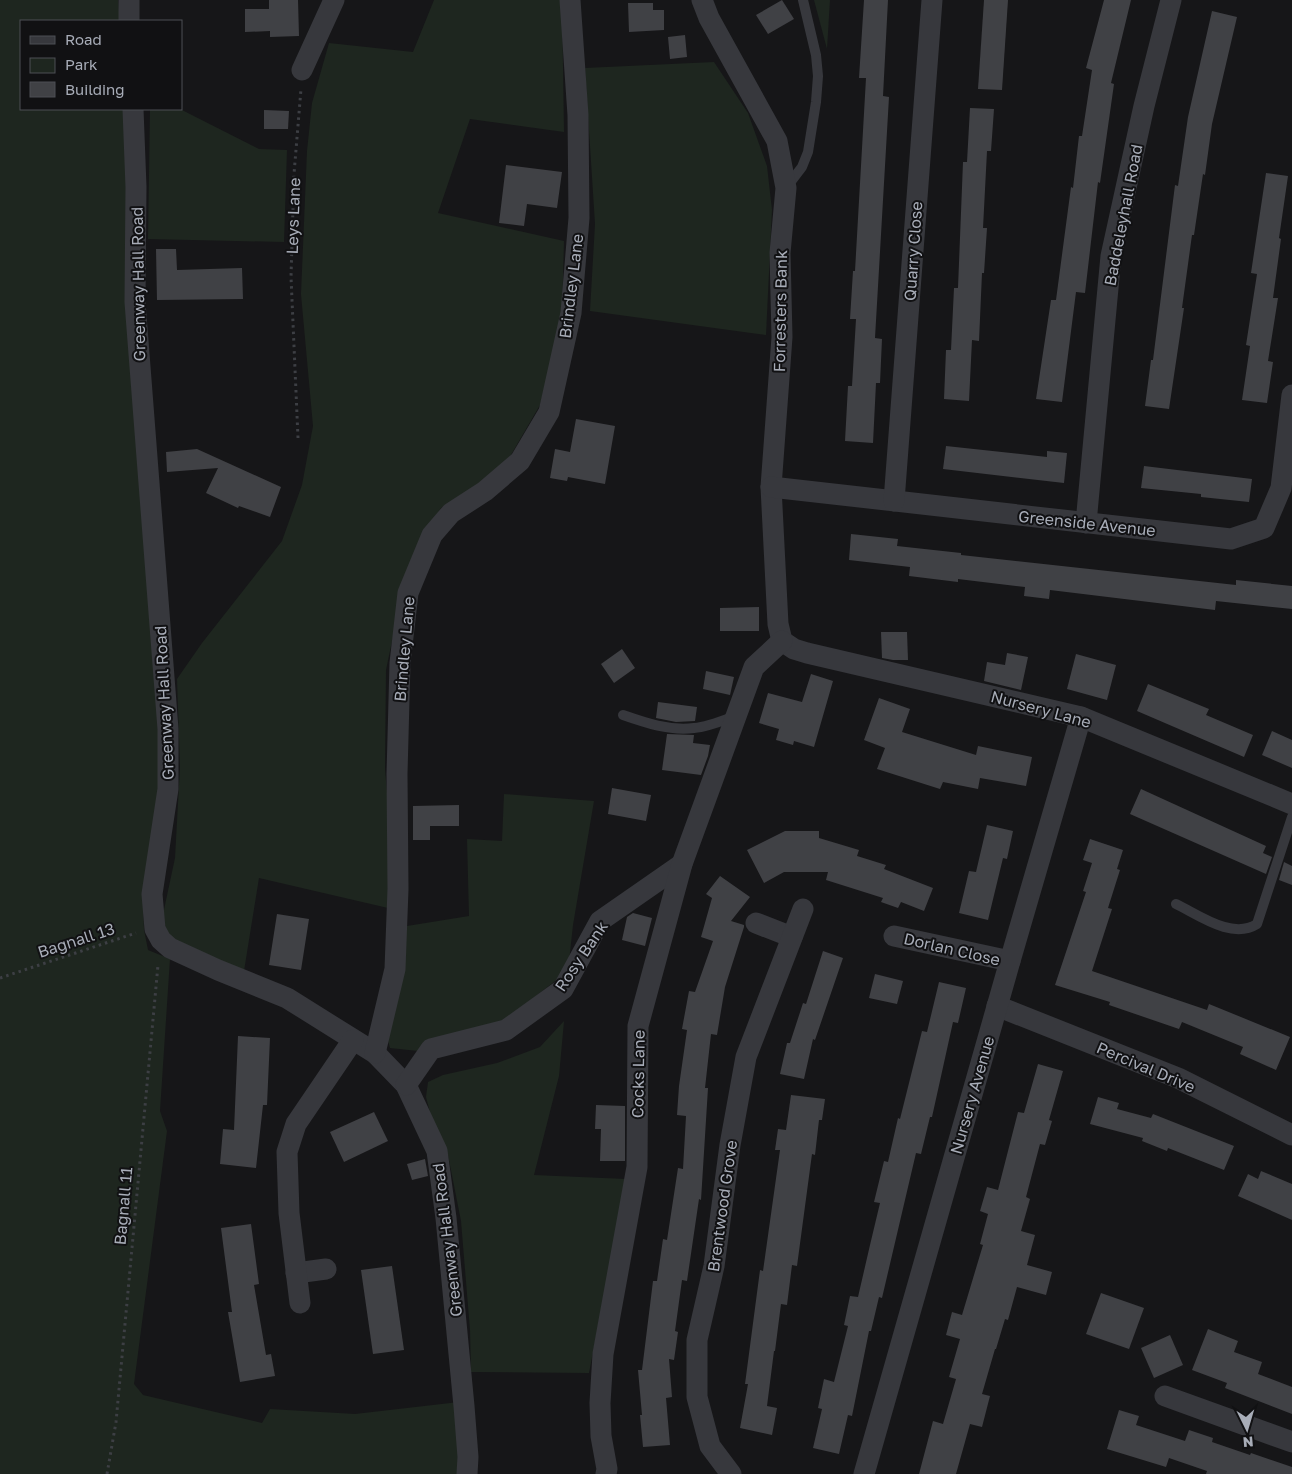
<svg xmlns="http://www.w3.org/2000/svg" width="1292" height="1474" viewBox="0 0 1292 1474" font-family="'Golos Text',sans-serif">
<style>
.green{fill:#1e261f}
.building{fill:#404145}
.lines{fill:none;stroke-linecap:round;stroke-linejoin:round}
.path{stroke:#3d3f44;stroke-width:3;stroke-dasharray:2.5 4;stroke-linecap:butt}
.service{stroke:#37383d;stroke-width:10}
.minor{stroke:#37383d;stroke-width:21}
.labels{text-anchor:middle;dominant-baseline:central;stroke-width:4;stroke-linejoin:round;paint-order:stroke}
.street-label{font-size:16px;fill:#a8adb8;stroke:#111113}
</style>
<rect width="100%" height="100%" fill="#161618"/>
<g class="green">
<polygon points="0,0 118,0 120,21 21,21 21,109 125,109 162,770 143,904 144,930 148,950 170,959 160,1111 167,1131 134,1384 143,1395 262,1423 270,1409 355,1414 459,1402 458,1474 0,1474"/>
<polygon points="434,0 562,0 564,132 470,119 438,213 564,241 562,315 540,405 504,467 441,508 422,541 402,593 386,670 385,769 391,840 388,908 259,878 244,971 165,935 162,919 175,858 180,767 177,679 202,643 282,541 302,485 313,426 301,294 307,151 312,103 329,43 413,52"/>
<polygon points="814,0 830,0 827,49"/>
<polygon points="714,62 748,113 767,166 772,210 766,335 590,311 595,224 585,68"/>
<polygon points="150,109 180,109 259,149 287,150 284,242 148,239"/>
<polygon points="504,794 594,801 573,925 568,971 496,1027 418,1051 390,1048 387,1037 407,926 469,916 467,839 502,841"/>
<polygon points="564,1021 559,1076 534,1175 626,1179 589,1373 471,1372 470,1330 461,1221 448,1155 433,1124 426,1097 428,1082 443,1075 497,1063 540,1047"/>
</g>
<g class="building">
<polygon points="269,0 298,0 299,36 270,37 270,31 245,32 245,9 269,9"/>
<polygon points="782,0 794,19 768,34 756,15"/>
<polygon points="864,0 888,0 883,96 889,97 875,338 882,339 880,383 876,383 873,443 845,441 848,386 852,386 856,319 850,319 853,271 855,271 866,78 859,78"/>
<polygon points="984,0 1008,0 1002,90 978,89"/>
<polygon points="1104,0 1131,0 1111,83 1114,84 1100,183 1098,182 1085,293 1076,292 1062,402 1036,399 1051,300 1056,300 1071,187 1073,188 1079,136 1082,136 1092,70 1086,68"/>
<polygon points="628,3 653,3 653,10 664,10 664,30 629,32"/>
<polygon points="1212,11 1237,17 1212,124 1205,175 1203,174 1194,235 1192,235 1182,308 1184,308 1169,409 1145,406 1151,360 1153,360 1175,185 1178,186 1188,117"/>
<polygon points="685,35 687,57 670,59 668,37"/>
<polygon points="970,108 994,109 991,151 987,151 983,228 987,228 984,273 982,273 979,341 972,340 969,401 944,399 946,350 951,350 954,288 958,288 963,162 967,162"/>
<polygon points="264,110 289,111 288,129 264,129"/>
<polygon points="506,165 562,172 557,208 527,204 524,226 499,223"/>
<polygon points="1266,173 1288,176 1279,238 1281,239 1273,298 1278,298 1268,361 1273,362 1267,403 1242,400 1250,346 1246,345 1257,274 1251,273"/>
<polygon points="156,249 176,249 177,270 242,268 243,299 157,300"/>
<polygon points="576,419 615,426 605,484 568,477 567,481 550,478 555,449 570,452"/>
<polygon points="946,446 1047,457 1047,451 1067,453 1064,483 943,469"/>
<polygon points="197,449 281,487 270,517 239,506 238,508 206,493 218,468 167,472 166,452"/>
<polygon points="1144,466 1252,479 1249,502 1201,497 1201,494 1141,488"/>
<polygon points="851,534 898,539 897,546 961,553 961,555 1236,585 1236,580 1292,586 1292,609 1216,601 1215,610 1050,590 1049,599 1024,596 1025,587 958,579 958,582 909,576 910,567 849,560"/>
<polygon points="759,607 759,631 720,631 720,608"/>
<polygon points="881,632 907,632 908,660 893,660 882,658"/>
<polygon points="622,649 635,668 614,683 601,664"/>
<polygon points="1007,653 1028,657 1021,690 984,681 987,662 1005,665"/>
<polygon points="1076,654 1116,665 1107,700 1067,689"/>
<polygon points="706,671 734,677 730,695 703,689"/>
<polygon points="811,674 833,681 814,747 794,741 793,745 776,740 779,729 759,723 768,693 802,702"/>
<polygon points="1148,684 1209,709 1206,715 1253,735 1244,757 1137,711"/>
<polygon points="879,698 910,709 902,732 976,755 978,746 1032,757 1026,786 980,778 978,789 943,782 940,789 877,769 885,748 864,740"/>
<polygon points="658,702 697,707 695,721 676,722 656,718"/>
<polygon points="1272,731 1292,740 1292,768 1262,755"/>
<polygon points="667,734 694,735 693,743 710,745 708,756 701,775 662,770"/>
<polygon points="612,788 651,795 646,821 608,814"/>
<polygon points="1141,789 1266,846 1263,853 1272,857 1266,874 1130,814"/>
<polygon points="459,805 459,826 430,826 430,840 413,840 413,806"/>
<polygon points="987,825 1013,831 1007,859 1003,858 988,920 959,913 969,871 976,872"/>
<polygon points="785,831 819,831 819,838 859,850 857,856 886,865 884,869 933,888 924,911 901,902 898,908 881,902 883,898 826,880 828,872 784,872 764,883 747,850"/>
<polygon points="1090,839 1123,850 1117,869 1120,870 1108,908 1112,909 1092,971 1207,1010 1209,1004 1290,1037 1276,1070 1240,1054 1243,1047 1182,1022 1179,1029 1109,1005 1110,1002 1055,985 1086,892 1083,891 1092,863 1083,860"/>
<polygon points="1284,862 1292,866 1292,885 1279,880"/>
<polygon points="720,876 750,897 731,921 744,925 744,927 725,987 717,1035 711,1034 705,1088 708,1088 701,1200 699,1199 687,1281 682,1280 675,1331 678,1332 674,1360 669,1359 672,1397 666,1398 670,1445 643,1447 640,1415 642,1415 638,1370 642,1370 653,1281 657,1281 663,1239 667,1240 678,1168 683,1169 686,1116 677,1115 679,1086 687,1030 682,1029 689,991 695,992 713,941 701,937 712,898 706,894"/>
<polygon points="633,913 652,918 645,946 622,940 627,917"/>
<polygon points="277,914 309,919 301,970 269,965"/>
<polygon points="823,951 843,958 815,1040 813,1039 804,1079 780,1074 787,1043 790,1043 803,1003 806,1004"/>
<polygon points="875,974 903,981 897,1004 869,998"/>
<polygon points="939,982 966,988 958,1023 953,1022 932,1117 930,1117 921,1154 916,1153 882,1298 879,1297 871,1331 869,1331 852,1416 848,1415 839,1454 813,1448 822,1409 818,1408 824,1379 834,1382 848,1326 844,1325 850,1296 858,1297 870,1245 880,1203 874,1202 884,1161 888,1162 898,1118 900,1119 922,1031 927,1032"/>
<polygon points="238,1036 270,1038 267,1105 263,1105 256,1168 220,1164 223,1129 234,1130"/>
<polygon points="1038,1064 1063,1071 1049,1120 1052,1121 1045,1145 1040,1144 1026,1197 1030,1199 1021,1231 1035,1235 1027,1265 1052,1272 1046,1295 1017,1287 1008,1320 1005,1319 996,1349 995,1349 982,1394 990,1396 982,1427 970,1424 956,1474 919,1474 933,1421 943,1424 956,1379 949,1377 960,1339 946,1335 952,1312 962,1315 983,1245 980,1244 988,1214 980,1211 987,1187 998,1190 1018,1112 1024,1113"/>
<polygon points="791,1095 825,1099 822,1120 819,1120 815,1155 812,1154 797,1266 792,1265 787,1305 781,1304 775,1351 774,1351 767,1406 777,1408 772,1435 740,1428 748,1384 745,1384 760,1270 763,1271 780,1150 775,1150 778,1129 786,1130"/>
<polygon points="1098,1097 1119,1103 1117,1109 1151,1118 1153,1114 1234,1146 1224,1170 1168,1148 1167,1151 1142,1141 1143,1138 1090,1124"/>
<polygon points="596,1105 625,1106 625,1161 600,1161 601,1129 595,1129"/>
<polygon points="374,1112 388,1141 344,1162 330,1132"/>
<polygon points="425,1159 428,1176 412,1180 407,1164"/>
<polygon points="1261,1171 1292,1184 1292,1220 1238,1196 1248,1174 1258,1179"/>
<polygon points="251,1224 259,1284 254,1285 266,1355 271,1354 275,1376 240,1382 228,1312 232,1312 221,1228"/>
<polygon points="392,1266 404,1350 373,1354 361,1270"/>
<polygon points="1101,1293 1144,1308 1129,1349 1086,1334"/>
<polygon points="1208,1329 1238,1341 1234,1352 1262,1362 1258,1374 1292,1387 1292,1414 1225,1388 1227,1383 1192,1370"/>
<polygon points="1170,1335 1183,1365 1154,1378 1141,1348"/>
<polygon points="1119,1410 1139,1416 1136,1425 1185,1441 1189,1430 1213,1438 1212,1442 1250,1455 1251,1453 1292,1467 1292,1474 1206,1474 1207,1471 1169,1458 1166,1467 1107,1449"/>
</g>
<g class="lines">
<g class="path">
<polyline points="298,438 291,277 294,174 301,89"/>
<polyline points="0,978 136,933"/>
<polyline points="107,1474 116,1422 158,965"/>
</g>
<g class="service">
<polyline points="786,188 802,167 808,152 816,102 818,76 816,55 803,0"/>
<path d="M 623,715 C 646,723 669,731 694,728 C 708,727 722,721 735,716"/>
<path d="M 1176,904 C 1199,915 1232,940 1257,924 L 1292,817"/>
</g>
<g class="minor">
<polyline points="129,0 129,21"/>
<polyline points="702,0 709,18 777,141 786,188 780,253 782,337 771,487 778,624 782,641"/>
<polyline points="302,70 334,0"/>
<polyline points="133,109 136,187 135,302 168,729 168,789 152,894 155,929 161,940 170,948 218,970 287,998 375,1053 406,1085 437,1151 446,1218 464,1406 468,1457 467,1474"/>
<polyline points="771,487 1231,539 1264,528 1281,488 1292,395"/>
<polyline points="894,501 932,0"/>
<polyline points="1086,523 1111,256 1144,106 1171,0"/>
<polyline points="782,641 794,649 807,653 1081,717 1292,804"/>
<polyline points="756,923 792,937"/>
<polyline points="894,936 1010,961"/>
<polyline points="997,1006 1178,1078 1292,1135"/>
<polyline points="375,1053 395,969 398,889 397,774 400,663 408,593 432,535 451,513 485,491 520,461 549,412 571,313 579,218 578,115 570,0"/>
<polyline points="406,1085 431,1049 506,1030 563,989 600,921 682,864"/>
<polyline points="296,1273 326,1269"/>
<polyline points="300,1303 289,1213 287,1152 296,1124 353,1040"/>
<polyline points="1165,1396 1292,1442"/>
<polyline points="606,1474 607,1469 601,1436 600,1403 603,1354 637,1167 638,1026 682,864 754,667 782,641"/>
<polyline points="731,1474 710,1446 697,1397 697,1340 714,1266 730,1145 746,1057 803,909"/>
<polyline points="864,1474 1010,961 1081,717"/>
</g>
</g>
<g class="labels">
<g class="street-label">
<text transform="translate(1123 215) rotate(-79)">Baddeleyhall Road</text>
<text transform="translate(293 216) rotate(-88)">Leys Lane</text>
<text transform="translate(913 251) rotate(-86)">Quarry Close</text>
<text transform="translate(138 284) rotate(-91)">Greenway Hall Road</text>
<text transform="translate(571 286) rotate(-83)">Brindley Lane</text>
<text transform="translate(780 311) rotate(-89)">Forresters Bank</text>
<text transform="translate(1087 523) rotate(6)">Greenside Avenue</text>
<text transform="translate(404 649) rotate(-85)">Brindley Lane</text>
<text transform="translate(164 703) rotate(-93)">Greenway Hall Road</text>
<text transform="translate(1041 709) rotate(15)">Nursery Lane</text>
<text transform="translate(76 940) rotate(-18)">Bagnall 13</text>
<text transform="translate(952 949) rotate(13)">Dorlan Close</text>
<text transform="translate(581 956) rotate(-56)">Rosy Bank</text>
<text transform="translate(1146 1067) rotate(23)">Percival Drive</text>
<text transform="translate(638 1074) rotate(-89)">Cocks Lane</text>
<text transform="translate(972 1095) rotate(-74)">Nursery Avenue</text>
<text transform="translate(123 1206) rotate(-85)">Bagnall 11</text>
<text transform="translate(722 1206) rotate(-82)">Brentwood Grove</text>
<text transform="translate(447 1240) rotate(-97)">Greenway Hall Road</text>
</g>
</g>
<rect x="20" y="20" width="162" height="90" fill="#111113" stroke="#4d4f55"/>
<rect x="30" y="36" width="25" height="8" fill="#37383d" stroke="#4d4f55"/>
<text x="65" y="45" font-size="15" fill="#a8adb8">Road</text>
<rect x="30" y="58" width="25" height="15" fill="#1e261f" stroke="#4d4f55"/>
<text x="65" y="70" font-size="15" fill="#a8adb8">Park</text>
<rect x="30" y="82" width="25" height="15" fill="#404145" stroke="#4d4f55"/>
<text x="65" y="95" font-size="15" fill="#a8adb8">Building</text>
<g transform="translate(1247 1429) rotate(175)" stroke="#111113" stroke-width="4" paint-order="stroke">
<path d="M0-4L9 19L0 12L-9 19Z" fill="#a8adb8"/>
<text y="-8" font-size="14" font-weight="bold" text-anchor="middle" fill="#a8adb8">N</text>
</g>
</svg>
